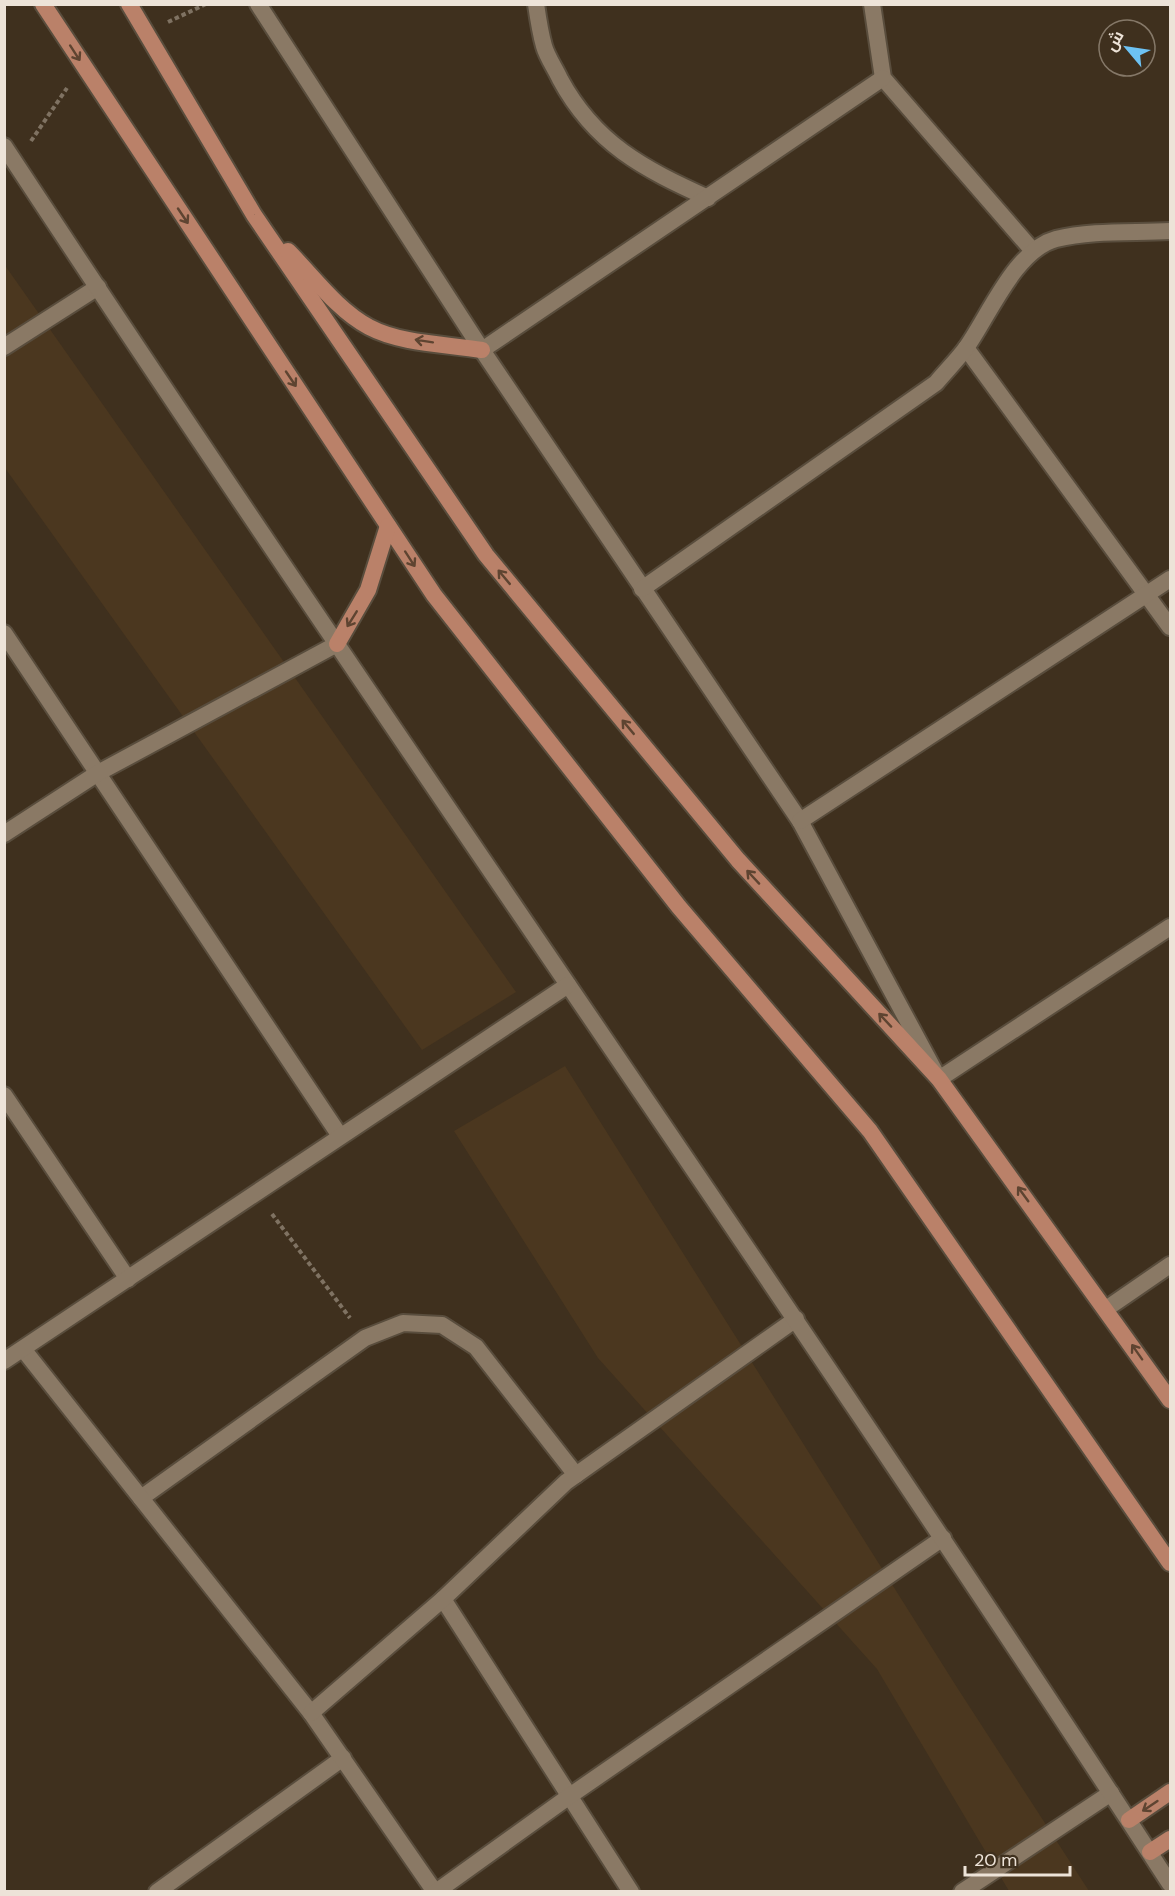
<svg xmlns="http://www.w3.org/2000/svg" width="1175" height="1896" viewBox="0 0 1175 1896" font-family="'DM Sans',Cairo,sans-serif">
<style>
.built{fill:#4b371f}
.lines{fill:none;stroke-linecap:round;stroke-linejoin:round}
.service-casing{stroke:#594d3d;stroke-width:20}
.minor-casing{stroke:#594d3d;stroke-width:20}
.tertiary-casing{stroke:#594d3d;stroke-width:20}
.primary-casing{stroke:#594d3d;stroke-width:20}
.path{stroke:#7f7262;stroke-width:4;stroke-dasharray:4.5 3;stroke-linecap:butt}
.service{stroke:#8a7965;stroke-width:16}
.minor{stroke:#8a7965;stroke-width:16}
.tertiary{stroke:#8a7965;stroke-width:16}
.primary{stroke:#ba8169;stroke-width:16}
.oneway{stroke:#5e4431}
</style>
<rect width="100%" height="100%" fill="#3f301e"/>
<g class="built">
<polygon points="4,264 516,992 422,1050 5,468"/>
<polygon points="565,1066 958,1689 1089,1891 1009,1891 877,1669 598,1358 454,1131"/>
</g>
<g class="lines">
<g class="service-casing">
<g id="service">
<polyline points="141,1498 365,1338 403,1323 442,1325 476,1347 576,1475"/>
<polyline points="157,1892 343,1758"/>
</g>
</g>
<g class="minor-casing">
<g id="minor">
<polyline points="258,4 482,350 800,821 939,1079 1170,927"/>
<path d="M 536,4 C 538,18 540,32 544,46 C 547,57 555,68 560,79 C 595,144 644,169 708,198"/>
<polyline points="872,4 883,78 1033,251"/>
<polyline points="4,347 98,287"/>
<polyline points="966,348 1170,627"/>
<polyline points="482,350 883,78"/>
<path d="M 642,589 L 936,383 C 946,371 957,360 966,348 C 989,316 1015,250 1056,239 C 1092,230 1133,233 1170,231"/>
<polyline points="4,633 340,1136"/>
<polyline points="800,821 1170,579"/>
<polyline points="4,834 98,773 337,644"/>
<polyline points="4,1095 128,1279"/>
<polyline points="1106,1309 1170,1265"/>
<polyline points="23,1349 311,1713 435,1892"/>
<polyline points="443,1599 631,1892"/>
<polyline points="311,1713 443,1599 566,1482 796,1319"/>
<polyline points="436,1892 571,1795 943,1538"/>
<polyline points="962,1892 1111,1793"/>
</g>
</g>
<g class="tertiary-casing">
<g id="tertiary">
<path d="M 4,146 C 387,729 790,1299 1170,1884"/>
<polyline points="4,1361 568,985"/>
</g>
</g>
<g class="primary-casing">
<g id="primary">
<polyline points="43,4 434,595 679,907 870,1131 1170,1563"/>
<polyline points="129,4 254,215 486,555 738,860 939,1079 1170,1400"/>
<path d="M 288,251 C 313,276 337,310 369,327 C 401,344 446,344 482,350"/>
<polyline points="337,644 368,590 388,526"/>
<polyline points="1129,1820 1170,1792"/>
<polyline points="1150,1852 1170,1839"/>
</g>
</g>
<g class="path">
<polyline points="168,22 206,4"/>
<polyline points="31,141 67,88"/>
<polyline points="272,1214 350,1318"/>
</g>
<use href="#service" class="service"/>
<use href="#minor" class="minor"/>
<use href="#tertiary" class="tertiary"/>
<use href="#primary" class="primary"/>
</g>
<defs><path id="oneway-shaft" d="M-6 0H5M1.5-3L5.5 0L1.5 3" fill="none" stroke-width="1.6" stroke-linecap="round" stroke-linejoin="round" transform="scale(1.5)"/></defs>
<g class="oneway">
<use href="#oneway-shaft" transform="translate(75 53) rotate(57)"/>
<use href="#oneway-shaft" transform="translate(183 216) rotate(56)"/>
<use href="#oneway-shaft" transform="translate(424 341) rotate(-171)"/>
<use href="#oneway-shaft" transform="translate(291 379) rotate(56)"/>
<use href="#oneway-shaft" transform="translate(410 559) rotate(57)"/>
<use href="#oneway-shaft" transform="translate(504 577) rotate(-130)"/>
<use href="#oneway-shaft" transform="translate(352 619) rotate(122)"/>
<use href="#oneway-shaft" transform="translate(628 727) rotate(-130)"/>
<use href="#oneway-shaft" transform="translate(753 877) rotate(-133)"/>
<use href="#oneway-shaft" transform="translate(885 1020) rotate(-133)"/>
<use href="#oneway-shaft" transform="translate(1023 1194) rotate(-126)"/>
<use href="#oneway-shaft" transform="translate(1137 1352) rotate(-125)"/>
<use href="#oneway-shaft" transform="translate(1150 1806) rotate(146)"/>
</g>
<rect width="1175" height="1896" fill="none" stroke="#ede3d8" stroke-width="12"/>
<g transform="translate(1127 48) rotate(299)"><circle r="28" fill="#3f301e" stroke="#857868" stroke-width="1.5"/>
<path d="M0-4.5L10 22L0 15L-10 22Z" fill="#6dc2f3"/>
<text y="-9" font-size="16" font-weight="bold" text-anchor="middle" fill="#ede3d8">ش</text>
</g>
<path d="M965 1866v9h105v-9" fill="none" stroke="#ede3d8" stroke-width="3"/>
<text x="974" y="1866" font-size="18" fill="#ede3d8" stroke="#3f301e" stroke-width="4.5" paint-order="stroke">20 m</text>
</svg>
